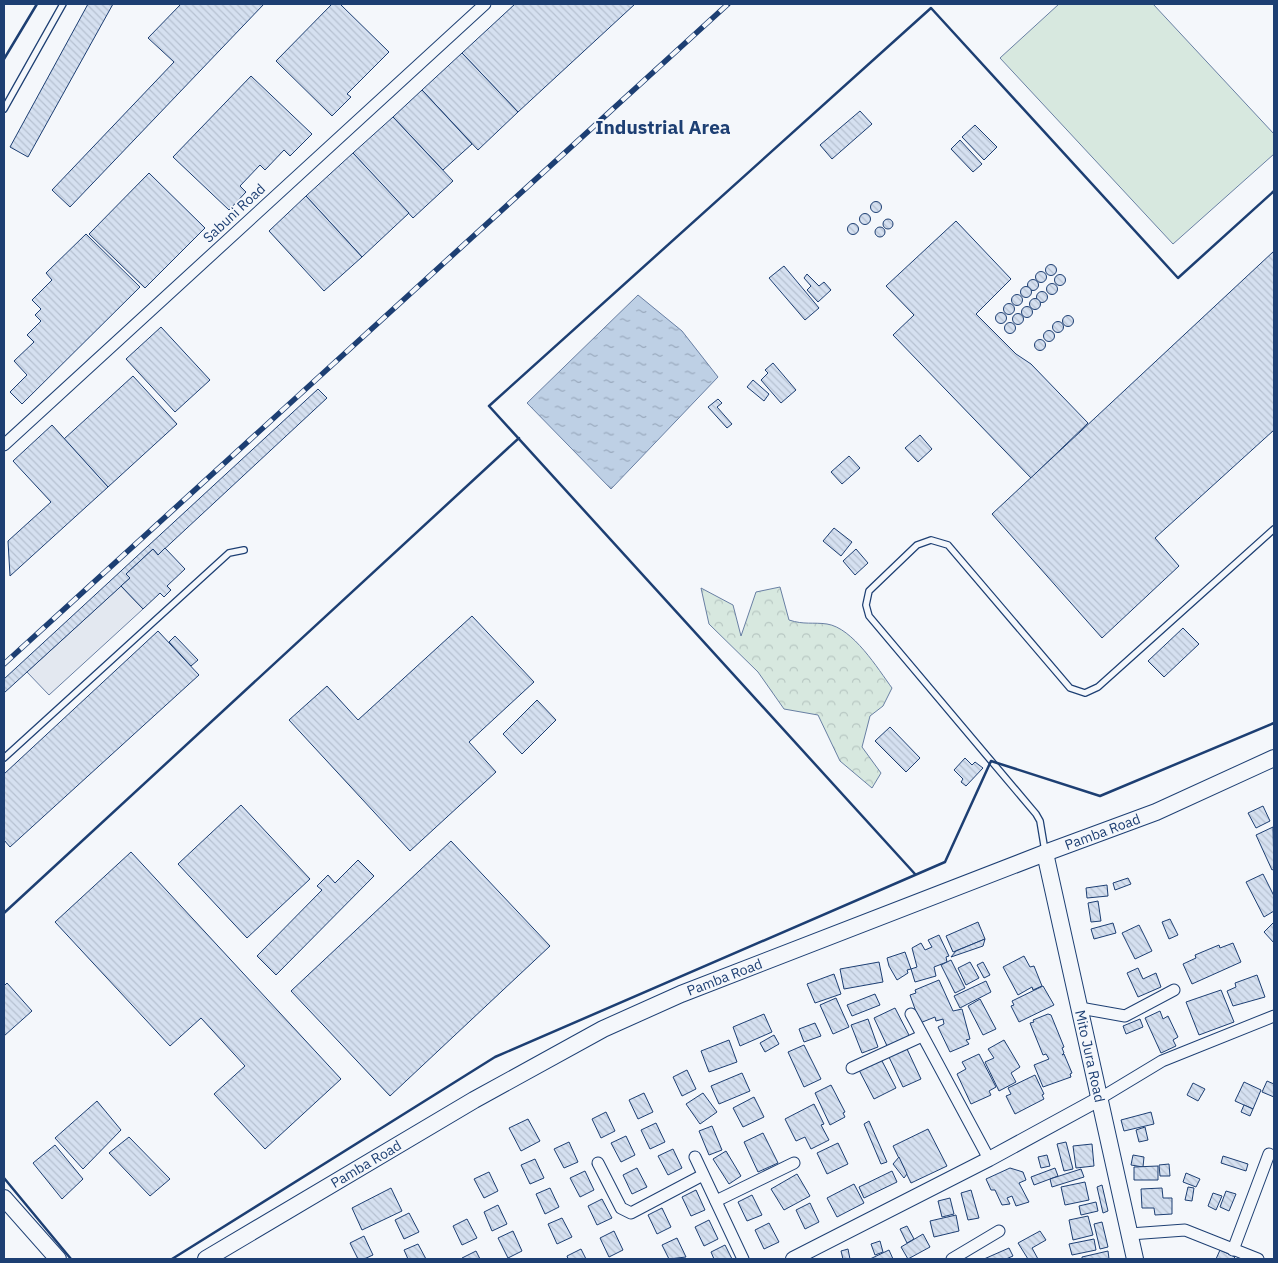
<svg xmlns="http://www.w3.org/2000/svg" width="1278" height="1263" viewBox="0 0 1278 1263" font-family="'IBM Plex Sans',sans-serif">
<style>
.green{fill:#d7e8df;stroke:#687fa3}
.forest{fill:url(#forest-crowns);stroke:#687fa3}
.parking{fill:#e3e8f0;stroke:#687fa3}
.water{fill:url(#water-ripples);stroke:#687fa3}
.building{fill:url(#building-back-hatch);stroke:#1d3f73}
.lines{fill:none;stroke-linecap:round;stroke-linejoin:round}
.service-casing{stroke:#1d3f73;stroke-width:8}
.minor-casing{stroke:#1d3f73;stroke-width:13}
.tertiary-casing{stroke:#1d3f73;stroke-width:16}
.secondary-casing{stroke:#1d3f73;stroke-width:18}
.service{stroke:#f4f7fb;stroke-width:5.5}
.minor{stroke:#f4f7fb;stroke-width:11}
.tertiary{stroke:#f4f7fb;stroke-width:14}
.secondary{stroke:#f4f7fb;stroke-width:16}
.rail-casing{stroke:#1d3f73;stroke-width:5.5}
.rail{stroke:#f4f7fb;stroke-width:4;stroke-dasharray:11;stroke-linecap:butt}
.wall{stroke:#1d3f73;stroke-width:2.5}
.labels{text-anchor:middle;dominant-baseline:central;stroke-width:4;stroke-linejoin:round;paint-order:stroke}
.street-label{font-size:14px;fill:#1d3f73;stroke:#f4f7fb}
.district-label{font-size:19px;font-weight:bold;fill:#1d3f73;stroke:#f4f7fb}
</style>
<defs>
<pattern id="forest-crowns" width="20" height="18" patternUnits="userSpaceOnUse" patternTransform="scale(1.25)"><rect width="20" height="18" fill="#d7e8df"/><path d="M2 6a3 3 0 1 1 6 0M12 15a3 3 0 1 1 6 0" fill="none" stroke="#b8c8c3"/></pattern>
<pattern id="water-ripples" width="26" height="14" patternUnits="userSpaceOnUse" patternTransform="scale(1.25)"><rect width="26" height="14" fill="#bed0e5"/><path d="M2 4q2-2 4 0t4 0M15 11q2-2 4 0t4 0" fill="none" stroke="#9aaabe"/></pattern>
<pattern id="building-back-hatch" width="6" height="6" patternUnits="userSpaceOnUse" patternTransform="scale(1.25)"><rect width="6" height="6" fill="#d5e0f0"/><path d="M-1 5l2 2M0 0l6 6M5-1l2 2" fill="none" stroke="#b6c1d1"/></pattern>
</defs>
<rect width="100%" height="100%" fill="#f4f7fb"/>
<polygon class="green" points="1059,4 1153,4 1274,134 1274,154 1173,244 1000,58"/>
<path class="forest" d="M 780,587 L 789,620 C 804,625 813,622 827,624 C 853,628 878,669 892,688 L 883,706 L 870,716 L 862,747 L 881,773 L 872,788 L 840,761 L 818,715 L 784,709 L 758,672 L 709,624 L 701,588 L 733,605 L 741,636 L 756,592 Z"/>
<polygon class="parking" points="121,586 143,609 49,695 27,672"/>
<polygon class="water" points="638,295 682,331 718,377 611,489 527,403"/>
<g class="building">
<polygon points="88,4 113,4 28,157 10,147"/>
<polygon points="181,4 264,4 70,207 52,190 174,62 148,38"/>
<polygon points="332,4 340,4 389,52 347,94 351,97 332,116 276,61"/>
<polygon points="515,4 635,4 518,112 462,53"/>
<polygon points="462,53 518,112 478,150 422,90"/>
<polygon points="251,76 312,134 290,156 284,150 265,170 260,165 240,186 246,192 229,210 173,157"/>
<polygon points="422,90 472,144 443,170 393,117"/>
<polygon points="860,111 872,124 832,159 820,145"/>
<polygon points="393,117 453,181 413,218 353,153"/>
<polygon points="975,125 997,147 984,160 962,137"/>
<polygon points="960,140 982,164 973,172 951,149"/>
<polygon points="353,153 409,213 362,257 306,196"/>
<polygon points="149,173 205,228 145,288 89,234"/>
<polygon points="306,196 362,257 324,291 269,231"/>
<circle cx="876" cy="207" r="5.5"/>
<circle cx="865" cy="219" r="5.5"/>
<circle cx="888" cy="224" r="5"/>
<polygon points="956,221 1011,279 976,314 1016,354 1031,364 1088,423 1031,478 893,335 914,315 886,286"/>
<circle cx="853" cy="229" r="5.5"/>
<circle cx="880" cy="232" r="5"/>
<polygon points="86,234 140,287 22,404 10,392 27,375 14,361 34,342 27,335 41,321 35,315 41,309 32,300 52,280 46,273"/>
<polygon points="1274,251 1274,430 1155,538 1179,566 1102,638 992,514"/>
<circle cx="1051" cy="270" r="5.5"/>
<polygon points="784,266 819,308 805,320 769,278"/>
<circle cx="1041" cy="277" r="5.5"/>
<polygon points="807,274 819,286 824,282 831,290 818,302 807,290 811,286 804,278"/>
<circle cx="1060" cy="280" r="5.5"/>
<circle cx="1033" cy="285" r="5.5"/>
<circle cx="1052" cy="289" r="5.5"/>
<circle cx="1026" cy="292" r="5.5"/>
<circle cx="1042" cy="297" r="5.5"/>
<circle cx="1017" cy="300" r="5.5"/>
<circle cx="1035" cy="304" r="5.5"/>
<circle cx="1009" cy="309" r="5.5"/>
<circle cx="1027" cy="312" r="5.5"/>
<circle cx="1001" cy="318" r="5.5"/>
<circle cx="1018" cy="319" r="5.5"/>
<circle cx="1068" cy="321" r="5.5"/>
<circle cx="1058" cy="327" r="5.5"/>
<circle cx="1010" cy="328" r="5.5"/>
<polygon points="161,327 210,380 175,412 126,359"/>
<circle cx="1049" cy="336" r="5.5"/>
<circle cx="1040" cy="345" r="5.5"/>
<polygon points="773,363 796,390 781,403 761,380 768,373 765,370"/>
<polygon points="133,376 177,424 108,487 64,439"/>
<polygon points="753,380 769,394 764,401 747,387"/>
<polygon points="318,389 327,398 158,555 153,549 126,574 130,578 4,693 4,679"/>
<polygon points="718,399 722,403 717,407 732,424 727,428 708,407"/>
<polygon points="52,425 108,487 10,576 8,541 51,502 13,461"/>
<polygon points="920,435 932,449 918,462 905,448"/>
<polygon points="849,456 860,468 842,484 831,472"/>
<polygon points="834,528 852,542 841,556 823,541"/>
<polygon points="165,548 185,569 167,586 171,590 164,597 160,593 143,609 121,586 130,578 126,574 153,549 158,555"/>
<polygon points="856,549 868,563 855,575 843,561"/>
<polygon points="472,616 534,682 469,742 496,772 410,851 289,720 327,686 358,720"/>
<polygon points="1183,628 1199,644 1164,677 1148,661"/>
<polygon points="158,631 199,675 10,847 4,840 4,774"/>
<polygon points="175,636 198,660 191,666 169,642"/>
<polygon points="537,700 556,720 522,754 503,734"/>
<polygon points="890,727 920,758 906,772 875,741"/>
<polygon points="965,758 972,765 975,762 983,768 966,786 961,782 963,779 954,770"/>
<polygon points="241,805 310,879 247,938 178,864"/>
<polygon points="1263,806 1270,821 1256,828 1248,813"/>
<polygon points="1273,827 1274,869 1272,870 1256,835"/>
<polygon points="451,841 550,946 390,1096 291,991"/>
<polygon points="131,852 341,1079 265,1149 214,1094 245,1066 201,1018 170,1046 55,922"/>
<polygon points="358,860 374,876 276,975 257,956 322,890 317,886 328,875 335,883"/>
<polygon points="1263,874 1274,896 1274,911 1264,917 1246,882"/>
<polygon points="1128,878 1131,884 1115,890 1113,883"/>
<polygon points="1107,885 1108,896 1087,898 1086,888"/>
<polygon points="1098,901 1101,921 1091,922 1088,903"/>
<polygon points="1170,919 1178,935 1169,939 1162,922"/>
<polygon points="978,922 985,939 953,952 946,936"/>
<polygon points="1274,922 1274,943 1264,932"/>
<polygon points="1113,923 1116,933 1094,939 1091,929"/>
<polygon points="1139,925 1152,951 1135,959 1122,933"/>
<polygon points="939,935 949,956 946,957 947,962 934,967 936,976 915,982 911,969 917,967 912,948 921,943 925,950 932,947 928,940"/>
<polygon points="985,939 983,946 951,957 956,951"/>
<polygon points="1233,943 1241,962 1192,984 1183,964 1196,958 1195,955 1219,945 1220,948"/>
<polygon points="905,952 911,969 907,970 908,973 897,980 889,966 887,958"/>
<polygon points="1024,956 1030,967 1034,966 1042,986 1033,990 1032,987 1018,995 1003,967"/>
<polygon points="951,960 965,988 955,993 941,965"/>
<polygon points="879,962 883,982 844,989 840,969"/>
<polygon points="970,962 979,978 966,985 958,968"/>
<polygon points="983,962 990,975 984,978 977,965"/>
<polygon points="1138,968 1143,979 1156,973 1161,987 1138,997 1127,973"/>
<polygon points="834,974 841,994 815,1003 807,984"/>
<polygon points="1257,975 1265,997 1233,1006 1227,991 1236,987 1235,983"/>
<polygon points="939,980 953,1011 962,1009 970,1039 966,1040 969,1044 950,1052 938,1027 944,1024 943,1019 936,1021 935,1017 920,1023 910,995 916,993 915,990"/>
<polygon points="986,981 991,992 960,1008 954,996"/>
<polygon points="7,983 32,1011 4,1036 4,986"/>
<polygon points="1043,986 1054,1005 1019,1022 1011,1006 1014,1005 1012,1001"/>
<polygon points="1221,990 1234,1022 1199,1035 1186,1002"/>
<polygon points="875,994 880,1005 852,1016 847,1005"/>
<polygon points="836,998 849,1027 833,1034 820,1005"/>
<polygon points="980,999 996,1029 983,1035 968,1006"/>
<polygon points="895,1008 910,1037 888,1048 874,1018"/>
<polygon points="1160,1011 1163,1019 1168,1016 1178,1037 1173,1040 1176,1046 1161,1053 1145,1018"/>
<polygon points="764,1014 772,1032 740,1046 733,1027"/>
<polygon points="1048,1014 1051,1015 1064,1047 1062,1048 1064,1053 1062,1055 1064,1054 1072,1073 1070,1074 1071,1077 1043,1087 1034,1065 1049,1059 1046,1054 1043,1055 1030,1023 1034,1022 1033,1020"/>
<polygon points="868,1019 878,1047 862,1053 851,1025"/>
<polygon points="1140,1019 1143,1027 1126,1034 1123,1026"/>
<polygon points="815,1023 821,1036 804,1042 799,1029"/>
<polygon points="774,1035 779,1044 765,1052 760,1043"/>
<polygon points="729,1040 737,1062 709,1072 701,1051"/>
<polygon points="1004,1040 1020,1067 1011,1073 1016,1082 999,1091 985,1062 994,1058 988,1049"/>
<polygon points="804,1045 821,1079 804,1087 788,1052"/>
<polygon points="907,1049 921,1079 903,1087 889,1057"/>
<polygon points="979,1054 996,1087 989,1091 991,1095 971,1104 957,1074 966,1069 962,1062"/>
<polygon points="881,1059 896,1088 874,1099 859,1070"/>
<polygon points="687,1070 696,1089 682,1096 673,1077"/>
<polygon points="742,1073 750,1091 719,1104 711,1086"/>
<polygon points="1035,1075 1044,1094 1042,1095 1044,1099 1015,1114 1006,1096 1011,1094 1008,1088"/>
<polygon points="1267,1081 1274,1084 1274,1097 1262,1092"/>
<polygon points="1244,1082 1261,1090 1253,1109 1235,1101"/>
<polygon points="1193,1083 1205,1089 1198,1101 1187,1095"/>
<polygon points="831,1085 845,1112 843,1113 845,1117 830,1125 815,1093"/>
<polygon points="644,1093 653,1112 638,1119 629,1100"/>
<polygon points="703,1093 717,1112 700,1124 686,1104"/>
<polygon points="754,1097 764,1117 743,1127 733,1108"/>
<polygon points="97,1101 121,1130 83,1169 55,1138"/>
<polygon points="814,1104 824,1124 821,1125 829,1140 811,1149 805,1137 796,1141 785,1119"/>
<polygon points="1244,1105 1253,1109 1250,1116 1241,1112"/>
<polygon points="606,1112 615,1131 601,1138 592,1119"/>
<polygon points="1151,1112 1154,1124 1124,1131 1121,1120"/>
<polygon points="528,1119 540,1141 521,1151 509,1128"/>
<polygon points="869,1121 887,1162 881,1164 864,1124"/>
<polygon points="656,1123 665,1142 650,1149 641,1130"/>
<polygon points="712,1126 722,1150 709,1155 699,1131"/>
<polygon points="1145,1127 1148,1140 1139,1142 1136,1130"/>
<polygon points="928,1129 947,1166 911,1183 893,1146"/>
<polygon points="763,1133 778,1163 758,1172 744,1142"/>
<polygon points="626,1136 635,1155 621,1162 611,1143"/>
<polygon points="129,1137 170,1179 150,1196 109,1153"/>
<polygon points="569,1142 578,1162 564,1168 554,1149"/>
<polygon points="1066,1142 1073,1169 1064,1171 1057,1144"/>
<polygon points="838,1143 848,1164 827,1174 817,1153"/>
<polygon points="1092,1144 1094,1166 1076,1168 1073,1146"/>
<polygon points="55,1145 83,1179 62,1199 33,1163"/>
<polygon points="673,1149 682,1168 668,1175 658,1156"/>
<polygon points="726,1151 741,1176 729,1184 713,1159"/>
<polygon points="1047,1155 1050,1166 1041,1168 1038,1157"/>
<polygon points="1133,1155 1144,1157 1143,1167 1131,1165"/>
<polygon points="1223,1156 1248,1164 1246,1171 1221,1163"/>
<polygon points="899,1157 907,1174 904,1178 893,1164"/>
<polygon points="535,1159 544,1178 530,1184 521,1165"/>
<polygon points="1169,1164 1170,1176 1160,1176 1159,1165"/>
<polygon points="1158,1166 1158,1180 1134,1180 1134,1167"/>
<polygon points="637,1168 647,1187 632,1194 623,1175"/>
<polygon points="1010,1168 1023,1172 1026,1180 1019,1183 1029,1202 1016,1206 1012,1196 1007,1198 1010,1204 1002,1205 995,1190 991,1190 986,1179"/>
<polygon points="1055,1168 1058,1176 1034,1185 1031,1177"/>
<polygon points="1081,1169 1084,1177 1052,1187 1050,1179"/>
<polygon points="585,1171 594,1190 580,1197 570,1178"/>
<polygon points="892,1171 897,1182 864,1198 859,1187"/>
<polygon points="489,1172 498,1191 484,1198 474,1179"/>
<polygon points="1186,1173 1200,1179 1196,1187 1183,1182"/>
<polygon points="797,1174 810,1196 784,1210 771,1189"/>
<polygon points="1085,1182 1089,1200 1065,1205 1061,1187"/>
<polygon points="854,1184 864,1203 837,1217 827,1198"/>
<polygon points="1102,1185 1108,1211 1103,1213 1097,1187"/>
<polygon points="1188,1187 1194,1188 1192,1201 1185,1200"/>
<polygon points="391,1188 402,1211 362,1230 352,1208"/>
<polygon points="550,1188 559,1207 545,1214 536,1194"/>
<polygon points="1162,1188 1163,1198 1172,1198 1172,1214 1155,1215 1154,1208 1142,1208 1141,1189"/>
<polygon points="696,1190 705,1210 691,1216 682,1197"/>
<polygon points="971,1190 979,1218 968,1220 961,1193"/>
<polygon points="1226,1191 1236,1194 1229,1211 1220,1207"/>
<polygon points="1213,1193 1222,1196 1216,1210 1208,1206"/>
<polygon points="752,1195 762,1215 747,1221 738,1202"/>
<polygon points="950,1198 954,1214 942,1217 938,1201"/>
<polygon points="602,1199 612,1218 597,1225 588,1206"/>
<polygon points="1096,1202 1098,1211 1081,1215 1079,1206"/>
<polygon points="810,1203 819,1222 805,1229 796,1210"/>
<polygon points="498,1205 507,1224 492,1231 484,1212"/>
<polygon points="662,1208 671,1227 657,1234 648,1215"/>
<polygon points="409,1213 419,1232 404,1239 395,1220"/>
<polygon points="956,1215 959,1231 934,1237 930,1221"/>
<polygon points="1088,1216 1093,1235 1073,1240 1069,1220"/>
<polygon points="562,1218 572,1237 557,1244 548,1224"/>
<polygon points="467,1219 477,1238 462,1245 453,1226"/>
<polygon points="709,1220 718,1239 704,1246 695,1227"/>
<polygon points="1102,1222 1108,1247 1100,1249 1094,1224"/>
<polygon points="769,1223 779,1242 764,1249 755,1230"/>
<polygon points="907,1226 914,1239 907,1243 900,1229"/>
<polygon points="513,1231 522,1251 508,1258 498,1238"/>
<polygon points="614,1231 623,1250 609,1257 600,1238"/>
<polygon points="1040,1231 1046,1240 1032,1248 1038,1259 1028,1259 1018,1243"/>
<polygon points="923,1234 930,1247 908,1259 901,1247"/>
<polygon points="364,1236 373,1255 364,1259 358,1259 350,1243"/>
<polygon points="677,1238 686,1257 669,1259 662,1245"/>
<polygon points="1094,1239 1096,1250 1072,1255 1069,1244"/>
<polygon points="880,1241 883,1252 875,1255 871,1244"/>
<polygon points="418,1244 426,1259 408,1259 404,1250"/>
<polygon points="725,1245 732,1259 714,1259 711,1252"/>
<polygon points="1009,1248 1013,1256 1006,1259 984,1259"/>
<polygon points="581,1249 586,1259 568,1259 567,1256"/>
<polygon points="848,1249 850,1259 843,1259 841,1251"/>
<polygon points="889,1250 893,1259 870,1259"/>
<polygon points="1220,1250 1235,1257 1233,1259 1216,1259"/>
<polygon points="476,1251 480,1259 462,1259 462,1258"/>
<polygon points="1108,1251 1109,1259 1082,1259 1082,1257"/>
</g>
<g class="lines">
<g class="service-casing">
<g id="service">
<polyline points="4,109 63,4"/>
<polyline points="4,758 229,553 244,550"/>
<polyline points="1045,851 1040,821 1036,814 869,616 866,605 869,591 917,545 931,540 948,545 1070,688 1085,693 1098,687 1274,529"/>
</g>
</g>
<g class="minor-casing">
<g id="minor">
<polyline points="4,445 485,4"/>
<polyline points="1080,1008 1125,1016 1174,990"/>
<polyline points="911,1014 989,1159"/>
<polyline points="852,1068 922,1036"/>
<polyline points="1099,1099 1162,1061 1274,1016"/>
<polyline points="695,1157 743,1259"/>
<polyline points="598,1163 621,1208 631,1213 703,1175"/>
<polyline points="716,1201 794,1163"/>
<polyline points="1130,1234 1185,1230 1258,1259"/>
<polyline points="1233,1250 1269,1154"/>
<polyline points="952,1259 999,1231"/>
</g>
</g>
<g class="tertiary-casing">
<polyline id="tertiary" points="793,1259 989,1159 1099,1099"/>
</g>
<g class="secondary-casing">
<g id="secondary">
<path id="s1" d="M 1045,853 L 1135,1259"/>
<polyline points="4,1198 58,1259"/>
<path id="s2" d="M 206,1259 L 474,1100 L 603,1029 L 681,994 L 1045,853 L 1156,812 L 1274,758"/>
</g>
</g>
<use href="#service" class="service"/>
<use href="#minor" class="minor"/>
<use href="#tertiary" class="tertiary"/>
<use href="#secondary" class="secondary"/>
<g class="rail-casing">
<polyline id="rail" points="4,664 728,4"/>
</g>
<use href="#rail" class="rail"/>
<g class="wall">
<polyline points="4,59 37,4"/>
<polyline points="915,874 489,406 931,8 1178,278 1274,191"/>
<polyline points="4,913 519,438"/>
<polyline points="4,1178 71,1259"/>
<polyline points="172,1259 495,1057 945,862 991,761 1100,796 1274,723"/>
</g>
</g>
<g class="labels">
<g class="street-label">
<text transform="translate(234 213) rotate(-43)">Sabuni Road</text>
<text stroke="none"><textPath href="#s2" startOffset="996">Pamba Road</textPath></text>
<text stroke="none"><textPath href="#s2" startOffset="591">Pamba Road</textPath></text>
<text stroke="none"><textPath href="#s1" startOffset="208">Mito Jura Road</textPath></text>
<text stroke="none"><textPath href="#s2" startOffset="186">Pamba Road</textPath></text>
</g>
<g class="district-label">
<text x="663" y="127">Industrial Area</text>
</g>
</g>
<rect width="1278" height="1263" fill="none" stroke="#1d3f73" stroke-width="10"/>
</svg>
